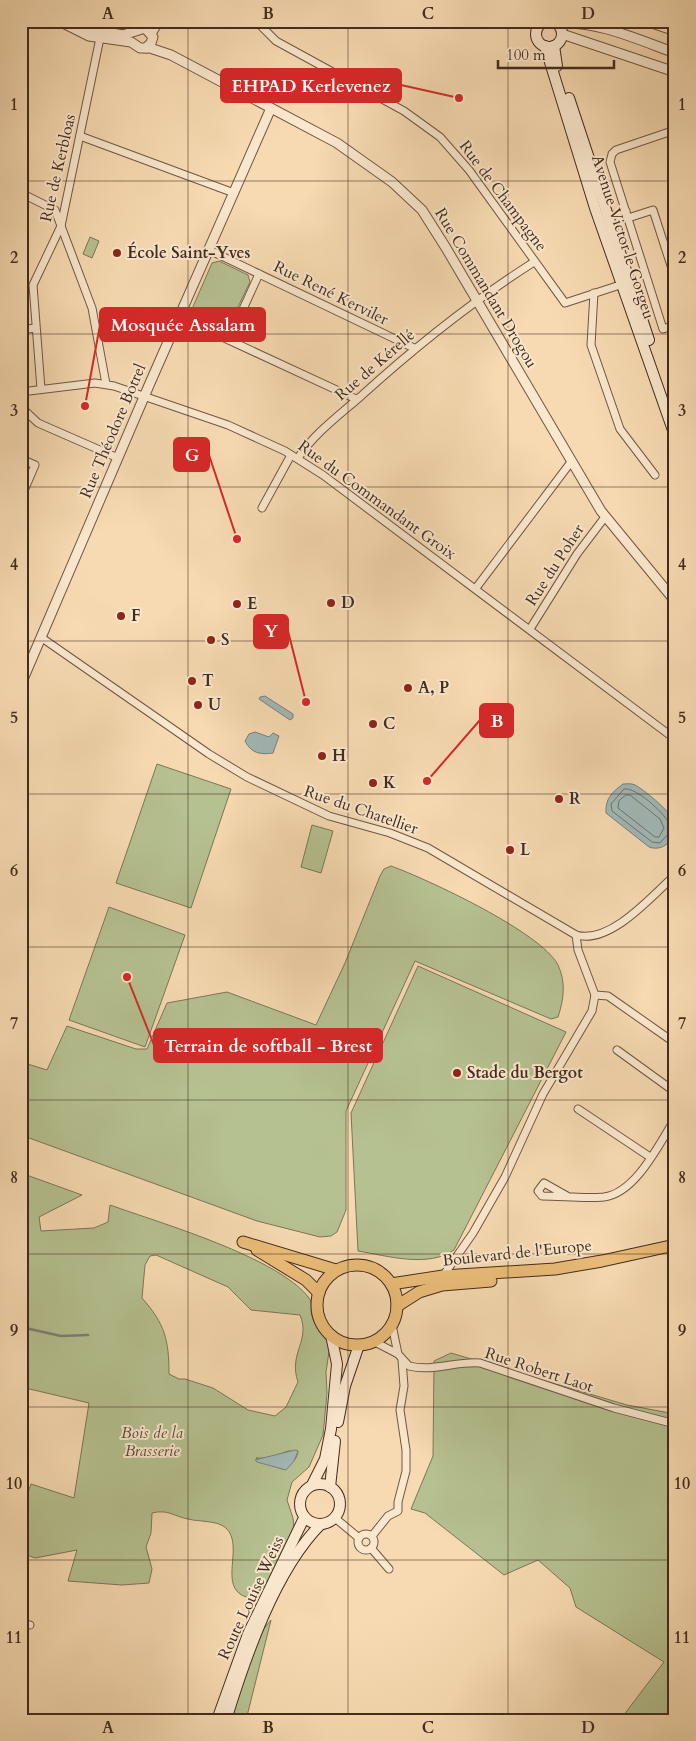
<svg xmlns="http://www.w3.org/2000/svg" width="696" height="1741" viewBox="0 0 696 1741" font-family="Cardo,serif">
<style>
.green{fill:#b6c191;stroke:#7c7658;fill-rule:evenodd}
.water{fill:#a1b8b7;stroke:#7b807a}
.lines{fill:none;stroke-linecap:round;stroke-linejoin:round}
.shore{stroke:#72726b;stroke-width:1}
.stream{stroke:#7b807a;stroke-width:2.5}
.minor-casing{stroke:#705744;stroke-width:9}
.tertiary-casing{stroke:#705744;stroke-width:11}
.secondary-casing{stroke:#432b1f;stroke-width:12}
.primary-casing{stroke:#432b1f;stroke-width:13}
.minor{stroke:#fae7cd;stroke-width:7}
.tertiary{stroke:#fae7cd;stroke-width:9}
.secondary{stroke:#fae7cd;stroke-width:10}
.primary{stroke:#ecbd79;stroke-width:11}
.grid{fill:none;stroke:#432b1f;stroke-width:1;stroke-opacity:0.55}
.poi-dot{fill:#8f2418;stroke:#fae7cd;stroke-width:2}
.labels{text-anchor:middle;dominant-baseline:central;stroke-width:4;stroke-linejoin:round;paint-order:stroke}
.street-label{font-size:16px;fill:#432b1f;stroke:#fae7cd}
.poi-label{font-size:16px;font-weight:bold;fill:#432b1f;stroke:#fae7cd;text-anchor:start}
.park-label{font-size:16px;font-style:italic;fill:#5a4936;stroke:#fae7cd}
.leader{fill:none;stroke:#d62828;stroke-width:2}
.callout-dot{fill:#d62828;stroke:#fae7cd;stroke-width:2}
.callout{fill:#d62828;stroke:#d62828;stroke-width:2}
.callout-label{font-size:18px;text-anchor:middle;font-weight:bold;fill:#fff}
.neatline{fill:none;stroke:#432b1f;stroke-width:2}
.grid-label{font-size:16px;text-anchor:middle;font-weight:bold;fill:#432b1f}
</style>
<rect width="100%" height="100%" fill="#f7dab2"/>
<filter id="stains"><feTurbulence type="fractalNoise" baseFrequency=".004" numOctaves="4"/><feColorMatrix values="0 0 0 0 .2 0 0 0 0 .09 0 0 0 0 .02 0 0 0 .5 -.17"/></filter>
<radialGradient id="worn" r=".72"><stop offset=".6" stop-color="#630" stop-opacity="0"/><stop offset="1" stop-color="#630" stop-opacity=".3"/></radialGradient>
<g class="green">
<polygon points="90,237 99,241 92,258 83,254"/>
<polygon points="219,261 248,275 250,282 228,328 221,329 195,316 192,309 212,263"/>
<polygon points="157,764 231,789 191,908 116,883"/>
<polygon points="312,825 333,831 321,873 301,867"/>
<path d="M 391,866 C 427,879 541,932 558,965 C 566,982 564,999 558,1017 L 551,1019 L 415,961 L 346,1111 L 346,1210 L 337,1232 L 331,1236 L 320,1237 L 257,1221 L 21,1135 L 21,1062 L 47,1070 L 67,1026 L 136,1049 L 147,1049 L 167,1003 L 227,992 L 316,1025 L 345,963 L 380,876 L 384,869 Z"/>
<polygon points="109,907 185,935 145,1047 69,1020"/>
<path d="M 418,966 L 566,1032 L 454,1250 C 428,1268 388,1256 358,1251 L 351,1113 Z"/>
<path d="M 21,1173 L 82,1195 L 39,1217 L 41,1231 L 94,1228 L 108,1222 L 110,1205 C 160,1223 278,1257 309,1298 C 313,1303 310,1310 312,1316 C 315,1326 325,1337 330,1345 L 326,1372 L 327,1393 L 323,1435 L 309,1467 L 292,1482 L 287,1500 L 293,1518 L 294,1527 L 261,1598 C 255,1600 252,1599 246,1597 C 217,1587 245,1546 226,1528 C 217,1520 199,1522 188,1519 C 173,1516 168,1509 152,1513 L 151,1533 L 146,1547 L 152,1569 L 149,1583 L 122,1585 L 68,1581 L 77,1550 L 35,1558 L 27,1555 C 20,1530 22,1508 31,1484 L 74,1498 L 89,1403 L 21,1387 ZM 156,1255 L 228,1287 L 251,1310 L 300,1315 C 311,1341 288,1353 298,1382 L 286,1407 L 275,1416 L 248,1410 L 213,1388 L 185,1379 L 179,1379 L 169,1374 C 169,1340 165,1324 142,1298 L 145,1265 L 150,1256 ZM 288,1451 L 298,1451 C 297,1461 290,1464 282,1469 L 256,1458 L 270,1458 Z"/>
<polygon points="451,1353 627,1405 675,1414 675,1720 620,1720 664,1662 576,1607 570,1588 538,1560 504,1575 425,1513 411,1509 433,1456 434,1361"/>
<polygon points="271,1620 246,1720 221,1720 244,1653"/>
</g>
<g class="water">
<polygon points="265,696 293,714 293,718 290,720 259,699 260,697"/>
<path d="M 255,732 L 269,737 L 273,733 L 279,736 L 273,753 C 260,755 251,753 245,741 L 249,734 Z"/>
<path d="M 623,784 C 627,784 631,783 635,785 C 643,789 669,810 672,819 C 679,835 666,853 649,847 L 606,813 C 605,799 612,792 623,784 Z"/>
<polygon points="295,1450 298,1451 294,1461 286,1470 257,1462 255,1460"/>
</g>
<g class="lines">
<g class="shore">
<polygon points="626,795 630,795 660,819 664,828 659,837 655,837 618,808 619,801"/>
<path d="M 675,824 L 669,823 C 663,812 636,787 624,789 L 611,804 L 612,811 L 652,842 L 660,843 L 670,832 L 675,831"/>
</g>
<polyline class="stream" points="21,1327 61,1336 88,1335"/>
<g class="minor-casing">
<g id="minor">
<polyline points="256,21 276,41 404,111 440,137 469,170 565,303 623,284"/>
<polyline points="643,21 675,32"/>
<polyline points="152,34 160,21"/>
<polyline points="675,130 616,150 612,154 610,162 663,329 675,325"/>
<polyline points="80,136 234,193"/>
<polyline points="21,193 55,210 92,308 106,384"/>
<polyline points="609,217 626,211"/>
<polyline points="628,218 653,210 675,278"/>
<polyline points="209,250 414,348"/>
<polyline points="594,293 591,345 620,429 655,475"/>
<polyline points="179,317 356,399"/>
<polyline points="21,330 35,328"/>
<polyline points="229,340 259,274"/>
<polyline points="41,389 33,285 61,226 100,38"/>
<polyline points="21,392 95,383 114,386 228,425 285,451 323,475 675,739"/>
<polyline points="21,407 38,423 118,458"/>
<path d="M 298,458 C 314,434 338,416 360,397 C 415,347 471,302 534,262"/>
<polyline points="21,459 35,465 23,493 21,493"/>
<polyline points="262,508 291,455"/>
<polyline points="476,588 571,462"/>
<polyline points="530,629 577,554 605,517"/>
<path d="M 42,638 L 209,754 L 247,777 L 329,816 L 390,833 L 428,848 L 576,935 C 610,945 652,896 675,875"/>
<polyline points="576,935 578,950 595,995 608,996 675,1043"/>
<polyline points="617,1050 675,1092"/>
<polyline points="578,1109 650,1157"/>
<path d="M 567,1196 L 544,1183 L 538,1191 L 542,1196 C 562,1196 584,1199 604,1197 C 636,1193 659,1144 675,1119"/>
<polyline points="443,1276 473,1233 505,1177 543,1094 592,1011 595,995"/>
<path d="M 392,1325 L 398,1354 L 409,1366 C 433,1372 456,1361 480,1363 L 614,1408 L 675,1424"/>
<polyline points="373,1341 398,1354"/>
<polyline points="335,1518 359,1538"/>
<circle cx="366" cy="1542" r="8"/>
<polyline points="372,1536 388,1516 398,1511 398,1502 406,1471 406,1450 400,1410 404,1386 402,1360"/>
<polyline points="371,1548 389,1569"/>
<polyline points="21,1624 30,1625"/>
</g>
</g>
<g class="tertiary-casing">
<g id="tertiary">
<polyline points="59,21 89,36 131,42 140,48 150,48 171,55 337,143 392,182 422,210 446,248 601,511 675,601"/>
<path d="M 555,23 C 596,20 637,39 675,53"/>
<polyline points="78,27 123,35 145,28 153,37 151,43 146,48"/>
<polyline points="562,34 675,72"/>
<polyline points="21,684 150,383 271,108"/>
</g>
</g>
<g class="secondary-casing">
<g id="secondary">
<circle cx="549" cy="34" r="13"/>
<polyline points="545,46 595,208 675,436"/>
<polyline points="554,46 557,66"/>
<polyline points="569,98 649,340"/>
<polyline points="338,1422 345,1386 359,1345"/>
<circle cx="320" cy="1504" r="20"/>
<polyline points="312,1485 325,1459 331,1429 337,1364 331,1335"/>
<polyline points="330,1487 335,1441"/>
<polyline points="217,1720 248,1634 304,1518"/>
<path d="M 226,1720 C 245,1658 275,1570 321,1524"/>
</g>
</g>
<g class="primary-casing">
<g id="primary">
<polyline points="243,1242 336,1270"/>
<polyline points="257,1250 306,1280 319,1293"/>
<circle cx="357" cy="1305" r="40"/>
<polyline points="391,1284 443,1276 555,1269 602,1261 675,1245"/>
<polyline points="397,1306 419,1292 442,1285 491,1281"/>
</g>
</g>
<use href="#minor" class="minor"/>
<use href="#tertiary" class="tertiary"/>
<use href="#secondary" class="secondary"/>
<use href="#primary" class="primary"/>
</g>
<path class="grid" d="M 188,21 L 188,1720M 348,21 L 348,1720M 508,21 L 508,1720M 21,181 L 675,181M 21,334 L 675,334M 21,487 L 675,487M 21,641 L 675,641M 21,794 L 675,794M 21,947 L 675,947M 21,1100 L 675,1100M 21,1254 L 675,1254M 21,1407 L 675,1407M 21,1560 L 675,1560"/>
<g class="poi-dot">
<circle cx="117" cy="253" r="5"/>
<circle cx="331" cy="603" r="5"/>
<circle cx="237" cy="604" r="5"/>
<circle cx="121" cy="616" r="5"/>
<circle cx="211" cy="640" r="5"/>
<circle cx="192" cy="681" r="5"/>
<circle cx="408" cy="688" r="5"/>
<circle cx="198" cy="705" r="5"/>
<circle cx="373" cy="724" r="5"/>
<circle cx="322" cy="756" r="5"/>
<circle cx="373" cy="783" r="5"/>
<circle cx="559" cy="799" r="5"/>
<circle cx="510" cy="850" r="5"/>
<circle cx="457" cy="1073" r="5"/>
</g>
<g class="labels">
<g class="street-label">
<text transform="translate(58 168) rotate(-77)">Rue de Kerbloas</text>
<text transform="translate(503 196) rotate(53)">Rue de Champagne</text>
<text transform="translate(623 237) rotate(72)">Avenue Victor le Gorgeu</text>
<text transform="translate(486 288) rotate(59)">Rue Commandant Drogou</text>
<text transform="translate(331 293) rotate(26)">Rue René Kerviler</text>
<text transform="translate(375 365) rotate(-41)">Rue de Kérellé</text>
<text transform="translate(113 431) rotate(-67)">Rue Théodore Botrel</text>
<text transform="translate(377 500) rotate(36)">Rue du Commandant Groix</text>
<text transform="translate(555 565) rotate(-57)">Rue du Poher</text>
<text transform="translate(361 810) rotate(19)">Rue du Chatellier</text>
<text transform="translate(517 1253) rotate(-6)">Boulevard de l'Europe</text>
<text transform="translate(539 1370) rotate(18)">Rue Robert Laot</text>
<text transform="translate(251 1598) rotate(-65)">Route Louise Weiss</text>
</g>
<g class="poi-label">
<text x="127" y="253">École Saint-Yves</text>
<text x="341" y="603">D</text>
<text x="247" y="604">E</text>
<text x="131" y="616">F</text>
<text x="221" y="640">S</text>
<text x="202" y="681">T</text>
<text x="418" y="688">A, P</text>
<text x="208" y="705">U</text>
<text x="383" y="724">C</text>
<text x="332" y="756">H</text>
<text x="383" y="783">K</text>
<text x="569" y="799">R</text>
<text x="520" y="850">L</text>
<text x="467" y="1073">Stade du Bergot</text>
</g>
<g class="park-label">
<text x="152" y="1433">Bois de la<tspan x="152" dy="18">Brasserie</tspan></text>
</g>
</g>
<path class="leader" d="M459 98L401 85M85 406L100 325M237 539L209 455M306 702L288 631M427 781L480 720M127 977L154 1045"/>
<g class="callout-dot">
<circle cx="459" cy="98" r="5"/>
<circle cx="85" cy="406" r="5"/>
<circle cx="237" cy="539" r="5"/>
<circle cx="306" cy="702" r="5"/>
<circle cx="427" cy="781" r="5"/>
<circle cx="127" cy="977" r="5"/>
</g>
<g class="callout">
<rect x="221" y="69" width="180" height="33" rx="5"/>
<rect x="100" y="308" width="165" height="33" rx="5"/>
<rect x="174" y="438" width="35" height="33" rx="5"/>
<rect x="254" y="615" width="34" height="33" rx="5"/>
<rect x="480" y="704" width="33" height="33" rx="5"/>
<rect x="154" y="1029" width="228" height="33" rx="5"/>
</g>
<g class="callout-label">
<text x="311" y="92">EHPAD Kerlevenez</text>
<text x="183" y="331">Mosquée Assalam</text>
<text x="192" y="461">G</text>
<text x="271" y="637">Y</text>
<text x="497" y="727">B</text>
<text x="268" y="1052">Terrain de softball - Brest</text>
</g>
<rect width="696" height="1741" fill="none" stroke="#f7dab2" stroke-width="55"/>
<path d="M498 60v8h116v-8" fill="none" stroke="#432b1f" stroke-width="2.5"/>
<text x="506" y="60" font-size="15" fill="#432b1f" stroke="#fae7cd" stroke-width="4" paint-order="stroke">100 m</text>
<rect x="28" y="28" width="640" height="1686" class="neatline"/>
<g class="grid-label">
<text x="108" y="19">A</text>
<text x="268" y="19">B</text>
<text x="428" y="19">C</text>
<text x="588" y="19">D</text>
<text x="14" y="110">1</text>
<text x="682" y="110">1</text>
<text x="14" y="263">2</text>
<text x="682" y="263">2</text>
<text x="14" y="416">3</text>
<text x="682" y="416">3</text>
<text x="14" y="570">4</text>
<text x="682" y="570">4</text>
<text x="14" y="723">5</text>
<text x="682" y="723">5</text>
<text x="14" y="876">6</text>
<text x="682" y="876">6</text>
<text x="14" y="1029">7</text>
<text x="682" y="1029">7</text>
<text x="14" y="1183">8</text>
<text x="682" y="1183">8</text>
<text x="14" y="1336">9</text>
<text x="682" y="1336">9</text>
<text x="14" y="1489">10</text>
<text x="682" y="1489">10</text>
<text x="14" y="1643">11</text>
<text x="682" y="1643">11</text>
<text x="108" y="1733">A</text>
<text x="268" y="1733">B</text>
<text x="428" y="1733">C</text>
<text x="588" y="1733">D</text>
</g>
<rect width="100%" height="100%" filter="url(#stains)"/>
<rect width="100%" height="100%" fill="url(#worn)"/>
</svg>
